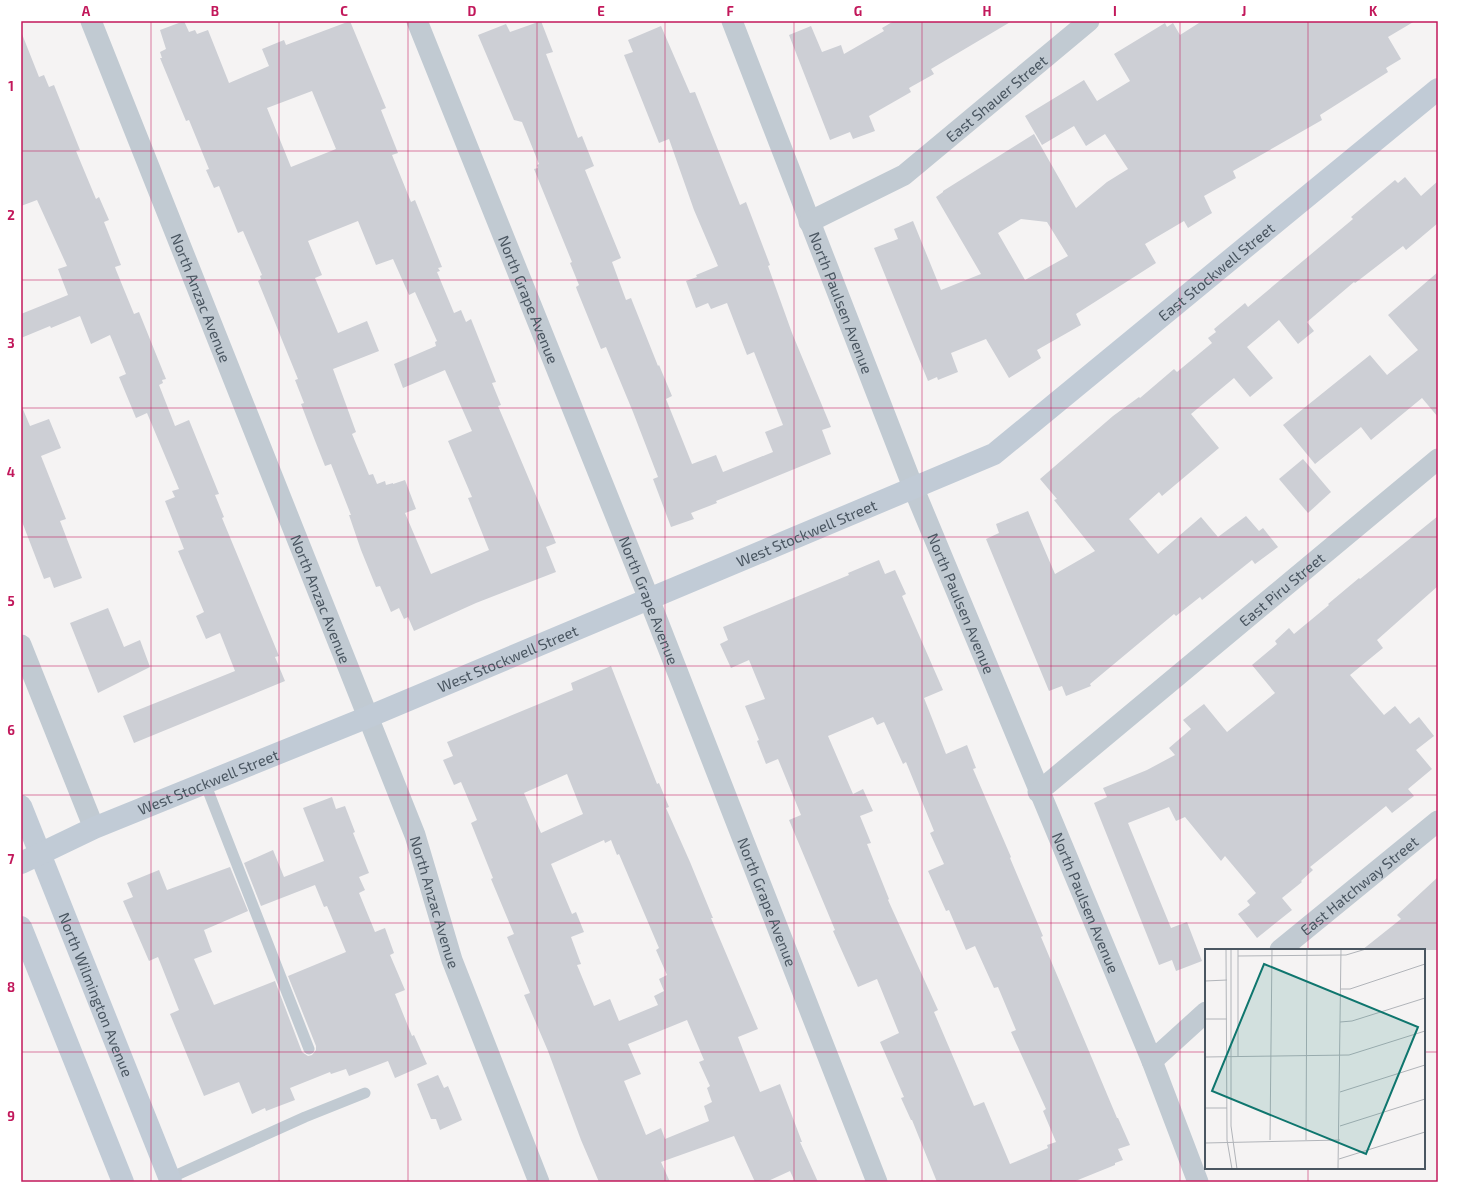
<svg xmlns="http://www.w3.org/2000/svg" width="1459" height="1203" viewBox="0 0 1459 1203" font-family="'Exo 2',sans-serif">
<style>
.building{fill:#cdcfd5;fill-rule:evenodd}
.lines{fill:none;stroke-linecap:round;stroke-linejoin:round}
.lane{stroke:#c1cad2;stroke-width:11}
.street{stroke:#c1cad2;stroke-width:21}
.secondary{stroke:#c1cbd6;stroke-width:22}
.grid{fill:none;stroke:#c2185b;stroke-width:1;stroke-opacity:0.55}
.labels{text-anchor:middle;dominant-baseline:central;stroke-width:3;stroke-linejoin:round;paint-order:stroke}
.street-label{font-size:15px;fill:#4a5661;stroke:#fff}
.inset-road{fill:none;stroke:#b1b4b9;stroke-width:1}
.view{fill:#0f766e;fill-opacity:0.15;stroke:#0f766e;stroke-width:2}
.inset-edge{fill:none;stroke:#4a5661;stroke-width:2}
.neatline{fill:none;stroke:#c2185b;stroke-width:1.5}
.grid-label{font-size:13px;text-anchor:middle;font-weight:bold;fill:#c2185b}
</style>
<rect width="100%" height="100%" fill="#f5f3f3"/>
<g class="building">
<path d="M 184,21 L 189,32 L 195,30 L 197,34 L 208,30 L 229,83 L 269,66 L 262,49 L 284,40 L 286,45 L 350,21 L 386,108 L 381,110 L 398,153 L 392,155 L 411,202 L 415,200 L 442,267 L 438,268 L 440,271 L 437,272 L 454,313 L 461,310 L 466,322 L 471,319 L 496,382 L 492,383 L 501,405 L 498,406 L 556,543 L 546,547 L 556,572 L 476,603 L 414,631 L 408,617 L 404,619 L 399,608 L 391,612 L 380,586 L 376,587 L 361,550 L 349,515 L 351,515 L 331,464 L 325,466 L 314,438 L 301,404 L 304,403 L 295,380 L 298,379 L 258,281 L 261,279 L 260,276 L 262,275 L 243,231 L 238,233 L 219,186 L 214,188 L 206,170 L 209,169 L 189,120 L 186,121 L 160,58 L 162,58 L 160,52 L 166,49 L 160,30 ZM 312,91 L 336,149 L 291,167 L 267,108 ZM 358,221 L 376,265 L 393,259 L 409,295 L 415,292 L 437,341 L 435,342 L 436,346 L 394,364 L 403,388 L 445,370 L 472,431 L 448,441 L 472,497 L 468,498 L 489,550 L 431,574 L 405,513 L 416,509 L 405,480 L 393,484 L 393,483 L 386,485 L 385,481 L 377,484 L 373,474 L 369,475 L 352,434 L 356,432 L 333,369 L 379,351 L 367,321 L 338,333 L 315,278 L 322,275 L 308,241 Z"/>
<polygon points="541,21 553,52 546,54 578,138 582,136 594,166 585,170 621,258 612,262 626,300 631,298 658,366 659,365 672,396 666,399 692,464 716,455 723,472 773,452 765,432 783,425 754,352 747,355 727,303 711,309 708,303 696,308 686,281 697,277 696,275 718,266 694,210 669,139 659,143 624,55 633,52 628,40 661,26 690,93 695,92 740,205 746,202 770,265 768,266 792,333 831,427 822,430 831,454 716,501 717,503 691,513 694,519 671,527 653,479 658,477 633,412 606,347 601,349 577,290 576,287 579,285 570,263 572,262 534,169 538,168 537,165 539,164 522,122 514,120 478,35 506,24 510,32"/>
<polygon points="894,21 1012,21 931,69 934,74 909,88 911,92 869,116 875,131 853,139 850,132 830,140 789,35 811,26 822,52 841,45 844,54 884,31 882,28"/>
<path d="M 1202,21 L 1415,21 L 1388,37 L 1401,59 L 1386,68 L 1388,72 L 1320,115 L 1322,120 L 1233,171 L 1236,178 L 1204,196 L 1212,213 L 1188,228 L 1184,221 L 1145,244 L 1156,263 L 1076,314 L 1081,325 L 1037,350 L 1041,358 L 1009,378 L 986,339 L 951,353 L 958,372 L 938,380 L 937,377 L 928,381 L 874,248 L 898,239 L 894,229 L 913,221 L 941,290 L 981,274 L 936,197 L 943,192 L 943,191 L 1034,134 L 1076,208 L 1107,182 L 1128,169 L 1105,134 L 1086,146 L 1074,126 L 1042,145 L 1025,116 L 1084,80 L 1097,101 L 1130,81 L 1114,54 L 1165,23 L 1167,27 L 1173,23 L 1180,35 ZM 1021,219 L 1047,222 L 1068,256 L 1025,280 L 998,233 Z"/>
<polygon points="22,34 39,77 44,75 49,87 54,85 80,150 76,151 96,199 99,197 109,220 104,222 121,265 115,267 116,270 134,314 139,312 166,379 162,380 163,383 159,385 175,426 189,420 219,494 215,495 224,517 222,518 279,656 275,657 285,681 134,743 123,716 235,671 220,633 206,639 196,616 204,612 178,551 184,549 165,501 175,497 172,491 179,489 147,413 136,418 119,377 126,374 110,335 91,344 80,316 51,328 50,326 21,338 21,314 68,295 58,269 67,266 37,200 21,206"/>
<polygon points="1405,177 1421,196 1438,181 1438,223 1406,250 1403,246 1363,277 1355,283 1354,282 1307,322 1314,331 1298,344 1279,320 1247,347 1273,378 1250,397 1234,378 1191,414 1219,448 1162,496 1159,492 1129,519 1158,554 1201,517 1218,537 1246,516 1259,531 1263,528 1278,547 1255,564 1252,560 1202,600 1200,597 1176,616 1174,614 1090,684 1091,686 1066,696 1062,686 1049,691 986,539 999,533 996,524 1028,511 1055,574 1095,551 1054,500 1057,499 1040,479 1113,416 1139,397 1140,398 1174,369 1177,372 1212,343 1208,338 1216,332 1214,329 1245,303 1248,307 1254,302 1353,219 1351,217 1395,180 1398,183"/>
<polygon points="1438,272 1438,417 1422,398 1371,440 1361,427 1315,464 1283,425 1370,355 1387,375 1418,350 1388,315"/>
<polygon points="22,407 30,426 49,419 61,448 41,456 66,519 60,521 82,578 54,588 50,577 44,579 21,519 21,408"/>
<polygon points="1303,459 1331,492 1308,513 1279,479"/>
<polygon points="1438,516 1438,586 1377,640 1383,648 1350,675 1384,715 1395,706 1410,724 1419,717 1434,736 1416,750 1432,769 1408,789 1414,796 1392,813 1386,806 1310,867 1313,870 1301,881 1302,882 1282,898 1292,910 1257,938 1238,914 1250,905 1247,901 1256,893 1225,856 1221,861 1185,817 1176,821 1169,807 1128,823 1171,928 1187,922 1202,961 1176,971 1172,960 1159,965 1094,803 1107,797 1103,788 1147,770 1175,755 1169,748 1191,729 1183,720 1204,704 1227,732 1275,693 1252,665 1277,644 1275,641 1289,628 1294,634 1329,605 1328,604 1359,578 1360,579"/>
<path d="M 879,560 L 885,574 L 895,570 L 906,594 L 902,596 L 943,690 L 924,698 L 946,754 L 967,745 L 976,768 L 973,769 L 1011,857 L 1010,858 L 1043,936 L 1041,937 L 1117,1118 L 1118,1118 L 1130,1145 L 1118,1149 L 1123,1160 L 1115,1163 L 1115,1165 L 1073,1182 L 937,1182 L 912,1120 L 911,1120 L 901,1098 L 904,1097 L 880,1042 L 899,1033 L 877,979 L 858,987 L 833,931 L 835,930 L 789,820 L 801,815 L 778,759 L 766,764 L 757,741 L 759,740 L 745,706 L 765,699 L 749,660 L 731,668 L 720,644 L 728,640 L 723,627 L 849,575 L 848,573 ZM 873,717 L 877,725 L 884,722 L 903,764 L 906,762 L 934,831 L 930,833 L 944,864 L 928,871 L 946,911 L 949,910 L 966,950 L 975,946 L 994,988 L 998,987 L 1016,1030 L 1011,1032 L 1046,1109 L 1043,1111 L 1056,1142 L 1047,1145 L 1048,1148 L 1010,1164 L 984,1102 L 974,1106 L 934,1012 L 938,1010 L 888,900 L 889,899 L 867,844 L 871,843 L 860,816 L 873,811 L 863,789 L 853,794 L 828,736 Z"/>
<polygon points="108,608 124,647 140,640 150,667 98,693 70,623"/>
<path d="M 611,666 L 657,784 L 659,783 L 669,807 L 666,808 L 690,862 L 713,918 L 711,918 L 758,1029 L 738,1037 L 743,1050 L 760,1092 L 780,1084 L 802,1142 L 800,1142 L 818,1182 L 795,1182 L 790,1171 L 766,1182 L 755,1182 L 734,1136 L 661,1162 L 670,1182 L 599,1182 L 581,1140 L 548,1051 L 524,995 L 530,993 L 507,937 L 514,934 L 491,879 L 493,878 L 471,823 L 477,820 L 461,782 L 454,785 L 443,760 L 453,756 L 447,742 L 573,690 L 571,683 ZM 567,774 L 583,814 L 541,833 L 524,793 ZM 604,840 L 605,843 L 611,840 L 617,855 L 619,854 L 659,948 L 656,950 L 667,975 L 659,979 L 664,991 L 654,996 L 658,1005 L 619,1021 L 610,999 L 594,1006 L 577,965 L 581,964 L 571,937 L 584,932 L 576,912 L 572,914 L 551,864 ZM 687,1020 L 704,1060 L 699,1062 L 710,1086 L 707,1088 L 712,1102 L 704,1106 L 709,1121 L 665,1139 L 661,1128 L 646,1135 L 624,1081 L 641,1074 L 628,1044 Z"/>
<polygon points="332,797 336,809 345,806 355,832 353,833 369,873 359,877 365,890 359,893 375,932 385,928 394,953 390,955 405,990 395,994 412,1036 414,1035 427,1064 395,1078 388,1061 349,1076 346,1069 331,1074 330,1072 290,1088 295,1100 266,1111 265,1108 252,1114 239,1082 204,1096 170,1014 179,1010 158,957 149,961 123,901 133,897 127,883 159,870 167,890 230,867 248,911 204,930 212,952 194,959 214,1005 275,981 302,1052 308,1056 312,1055 316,1050 316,1046 288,976 346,952 327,906 324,907 315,885 261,906 244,863 273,850 284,877 324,861 303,808"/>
<polygon points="1438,877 1438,950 1362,950 1401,919 1397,915"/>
<polygon points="438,1075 444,1088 448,1086 462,1120 440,1130 436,1119 431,1119 417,1084"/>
</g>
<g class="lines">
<g class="lane">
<polyline points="205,783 309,1049"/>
<polyline points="170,1178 305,1117 365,1093"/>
</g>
<g class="street">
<path id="s1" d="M 91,21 L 415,835 L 452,960 L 539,1182"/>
<path id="s2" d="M 417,21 L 649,599 L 877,1182"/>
<path id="s3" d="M 732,21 L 913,487 L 1152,1061 L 1198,1182"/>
<path id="s4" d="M 809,222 L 904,175 L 1089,21"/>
<polyline points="21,645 94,828"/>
<path id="s5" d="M 1038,792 L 1438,459"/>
<path id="s6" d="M 1280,950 L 1438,821"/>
<polyline points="1152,1061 1206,1012"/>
</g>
<g class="secondary">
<path id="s7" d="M 21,806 L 171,1182"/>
<path id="s8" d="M 21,863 L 94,828 L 368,717 L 994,454 L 1438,89"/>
<polyline points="21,927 123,1182"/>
</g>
</g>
<path class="grid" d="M 151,21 L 151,1182M 279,21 L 279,1182M 408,21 L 408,1182M 537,21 L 537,1182M 665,21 L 665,1182M 794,21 L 794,1182M 922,21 L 922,1182M 1051,21 L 1051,1182M 1180,21 L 1180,1182M 1308,21 L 1308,950M 21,151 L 1438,151M 21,280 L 1438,280M 21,408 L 1438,408M 21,537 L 1438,537M 21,666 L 1438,666M 21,795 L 1438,795M 21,923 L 1438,923M 21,1052 L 1206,1052M 1424,1052 L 1438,1052M 1308,1168 L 1308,1182"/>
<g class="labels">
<g class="street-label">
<text stroke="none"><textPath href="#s4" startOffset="226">East Shauer Street</textPath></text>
<text stroke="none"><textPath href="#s8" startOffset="1343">East Stockwell Street</textPath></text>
<text stroke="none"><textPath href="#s1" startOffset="298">North Anzac Avenue</textPath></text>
<text stroke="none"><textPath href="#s2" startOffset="300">North Grape Avenue</textPath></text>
<text stroke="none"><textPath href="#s3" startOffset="302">North Paulsen Avenue</textPath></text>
<text stroke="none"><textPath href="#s8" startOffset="852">West Stockwell Street</textPath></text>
<text stroke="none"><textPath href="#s5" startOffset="317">East Piru Street</textPath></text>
<text stroke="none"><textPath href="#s1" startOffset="622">North Anzac Avenue</textPath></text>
<text stroke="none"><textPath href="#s2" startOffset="624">North Grape Avenue</textPath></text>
<text stroke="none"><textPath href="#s3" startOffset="626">North Paulsen Avenue</textPath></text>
<text stroke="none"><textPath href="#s8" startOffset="528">West Stockwell Street</textPath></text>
<text stroke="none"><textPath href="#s8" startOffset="204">West Stockwell Street</textPath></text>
<text stroke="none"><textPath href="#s6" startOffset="102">East Hatchway Street</textPath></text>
<text stroke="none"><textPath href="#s1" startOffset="946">North Anzac Avenue</textPath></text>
<text stroke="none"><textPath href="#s2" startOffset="948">North Grape Avenue</textPath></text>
<text stroke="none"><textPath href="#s3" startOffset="950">North Paulsen Avenue</textPath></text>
<text stroke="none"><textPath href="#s7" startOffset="203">North Wilmington Avenue</textPath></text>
</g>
</g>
<g transform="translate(1205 949)">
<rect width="220" height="220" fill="#f5f3f3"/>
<path class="inset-road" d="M 21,0 L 22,191 L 27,220M 26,0 L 26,177 L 32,220M 33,7 L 141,6 L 161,0M 0,32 L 22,31M 135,40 L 145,40 L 220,15M 0,70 L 22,70M 135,73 L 147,72 L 220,49M 33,107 L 33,0M 0,108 L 144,106 L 220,82M 135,143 L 220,116M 0,159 L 22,159M 135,177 L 220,150M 65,191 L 67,0M 101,191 L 102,0M 0,194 L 135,191M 134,210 L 220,183M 133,220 L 136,0"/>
<path class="view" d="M 59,15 L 213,78 L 161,205 L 7,142 Z"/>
<rect width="220" height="220" class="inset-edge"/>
</g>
<rect width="1459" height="1203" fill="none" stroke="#ffffff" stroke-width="44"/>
<rect x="22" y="22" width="1415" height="1159" class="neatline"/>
<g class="grid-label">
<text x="86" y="16">A</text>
<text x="215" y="16">B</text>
<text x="344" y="16">C</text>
<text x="472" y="16">D</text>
<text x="601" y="16">E</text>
<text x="730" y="16">F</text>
<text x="858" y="16">G</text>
<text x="987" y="16">H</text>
<text x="1115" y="16">I</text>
<text x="1244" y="16">J</text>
<text x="1373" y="16">K</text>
<text x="11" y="91">1</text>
<text x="11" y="220">2</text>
<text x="11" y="348">3</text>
<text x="11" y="477">4</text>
<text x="11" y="606">5</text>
<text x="11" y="735">6</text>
<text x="11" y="864">7</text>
<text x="11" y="992">8</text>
<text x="11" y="1121">9</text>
</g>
</svg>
